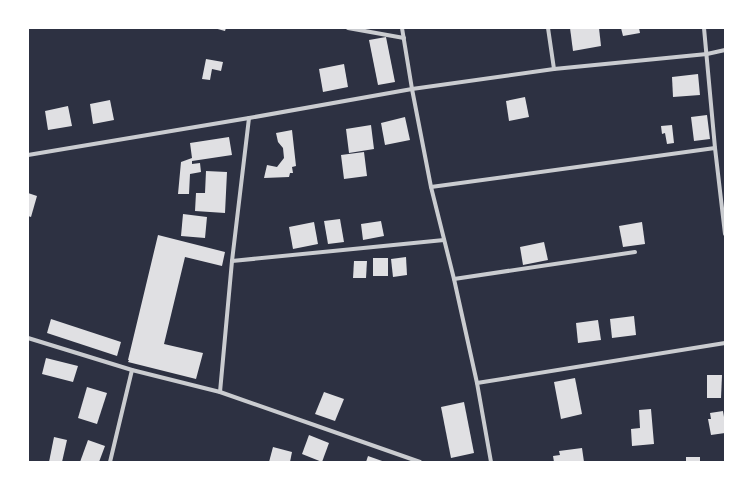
<svg xmlns="http://www.w3.org/2000/svg" width="753" height="490" viewBox="0 0 753 490" font-family="Helvetica,sans-serif">
<style>
.building{fill:#e0e0e3}
.lines{fill:none;stroke-linecap:round;stroke-linejoin:round}
.minor{stroke:#caccd0;stroke-width:4}
</style>
<rect width="100%" height="100%" fill="#2d3142"/>
<g class="building">
<polygon points="214,28 226,28 225,31"/>
<polygon points="570,28 599,28 601,46 573,51"/>
<polygon points="621,28 639,28 640,33 623,36"/>
<polygon points="386,37 395,82 378,85 369,40"/>
<polygon points="206,59 223,62 221,71 212,69 210,80 202,79"/>
<polygon points="344,64 348,87 323,92 319,69"/>
<polygon points="698,74 700,95 673,97 672,77"/>
<polygon points="525,97 529,117 509,121 506,101"/>
<polygon points="110,100 114,120 93,124 90,104"/>
<polygon points="68,106 72,126 48,130 45,111"/>
<polygon points="707,115 710,139 694,141 691,117"/>
<polygon points="405,117 410,140 385,145 381,123"/>
<polygon points="371,125 374,149 349,153 346,129"/>
<polygon points="672,125 674,143 667,144 665,133 662,134 661,126"/>
<polygon points="292,130 296,166 292,167 293,173 290,173 289,177 264,178 267,165 277,167 284,158 283,148 278,142 276,133"/>
<polygon points="229,137 232,155 192,161 192,164 200,163 201,172 190,174 189,194 178,194 181,162 192,158 190,143"/>
<polygon points="364,152 367,176 344,179 341,155"/>
<polygon points="206,171 227,172 225,213 195,211 196,193 205,193"/>
<polygon points="28,193 37,196 31,217 28,216"/>
<polygon points="183,214 207,217 205,238 181,236"/>
<polygon points="340,219 344,242 328,244 324,221"/>
<polygon points="381,221 384,236 363,240 361,224"/>
<polygon points="314,222 318,244 293,249 289,227"/>
<polygon points="642,222 645,244 623,247 619,226"/>
<polygon points="158,235 225,252 222,266 185,257 164,344 203,353 196,379 128,362 129,360 128,360"/>
<polygon points="544,242 548,260 523,265 520,247"/>
<polygon points="406,257 407,275 393,277 391,259"/>
<rect x="373" y="258" width="15" height="18"/>
<polygon points="354,261 367,261 366,278 353,278"/>
<polygon points="634,316 636,335 612,338 610,319"/>
<polygon points="51,319 121,342 117,356 47,333"/>
<polygon points="598,320 601,340 578,343 576,323"/>
<polygon points="46,358 78,366 73,382 42,374"/>
<polygon points="707,375 722,375 721,398 707,398"/>
<polygon points="575,378 582,414 561,419 554,382"/>
<polygon points="87,387 107,393 97,424 78,418"/>
<polygon points="324,392 344,399 335,421 315,414"/>
<polygon points="464,402 474,453 451,458 441,407"/>
<polygon points="651,409 654,444 632,446 631,429 640,428 639,410"/>
<polygon points="723,411 724,417 725,417 725,433 711,435 708,419 711,419 710,413"/>
<polygon points="309,435 329,443 322,462 302,454"/>
<polygon points="54,437 67,440 62,462 49,462"/>
<polygon points="88,440 105,446 99,462 80,462"/>
<polygon points="273,447 292,452 290,462 269,462"/>
<polygon points="582,448 584,462 554,462 553,456 560,455 559,451"/>
<polygon points="368,456 385,462 366,462"/>
<rect x="686" y="457" width="14" height="5"/>
</g>
<g class="lines">
<g class="minor">
<polyline points="348,28 404,38"/>
<polyline points="402,28 412,89 431,187 454,279 477,383 491,462"/>
<polyline points="548,28 554,69"/>
<polyline points="704,28 715,148 725,234"/>
<polyline points="28,155 249,118 412,89 554,69 707,54 725,50"/>
<polyline points="431,187 715,148"/>
<polyline points="232,261 444,240"/>
<polyline points="454,279 635,252"/>
<polyline points="28,338 132,370 220,392 420,462"/>
<polyline points="477,383 725,343"/>
<polyline points="220,392 232,261 249,118"/>
<polyline points="110,462 132,370"/>
</g>
</g>
<rect width="753" height="490" fill="none" stroke="#ffffff" stroke-width="58"/>
</svg>
